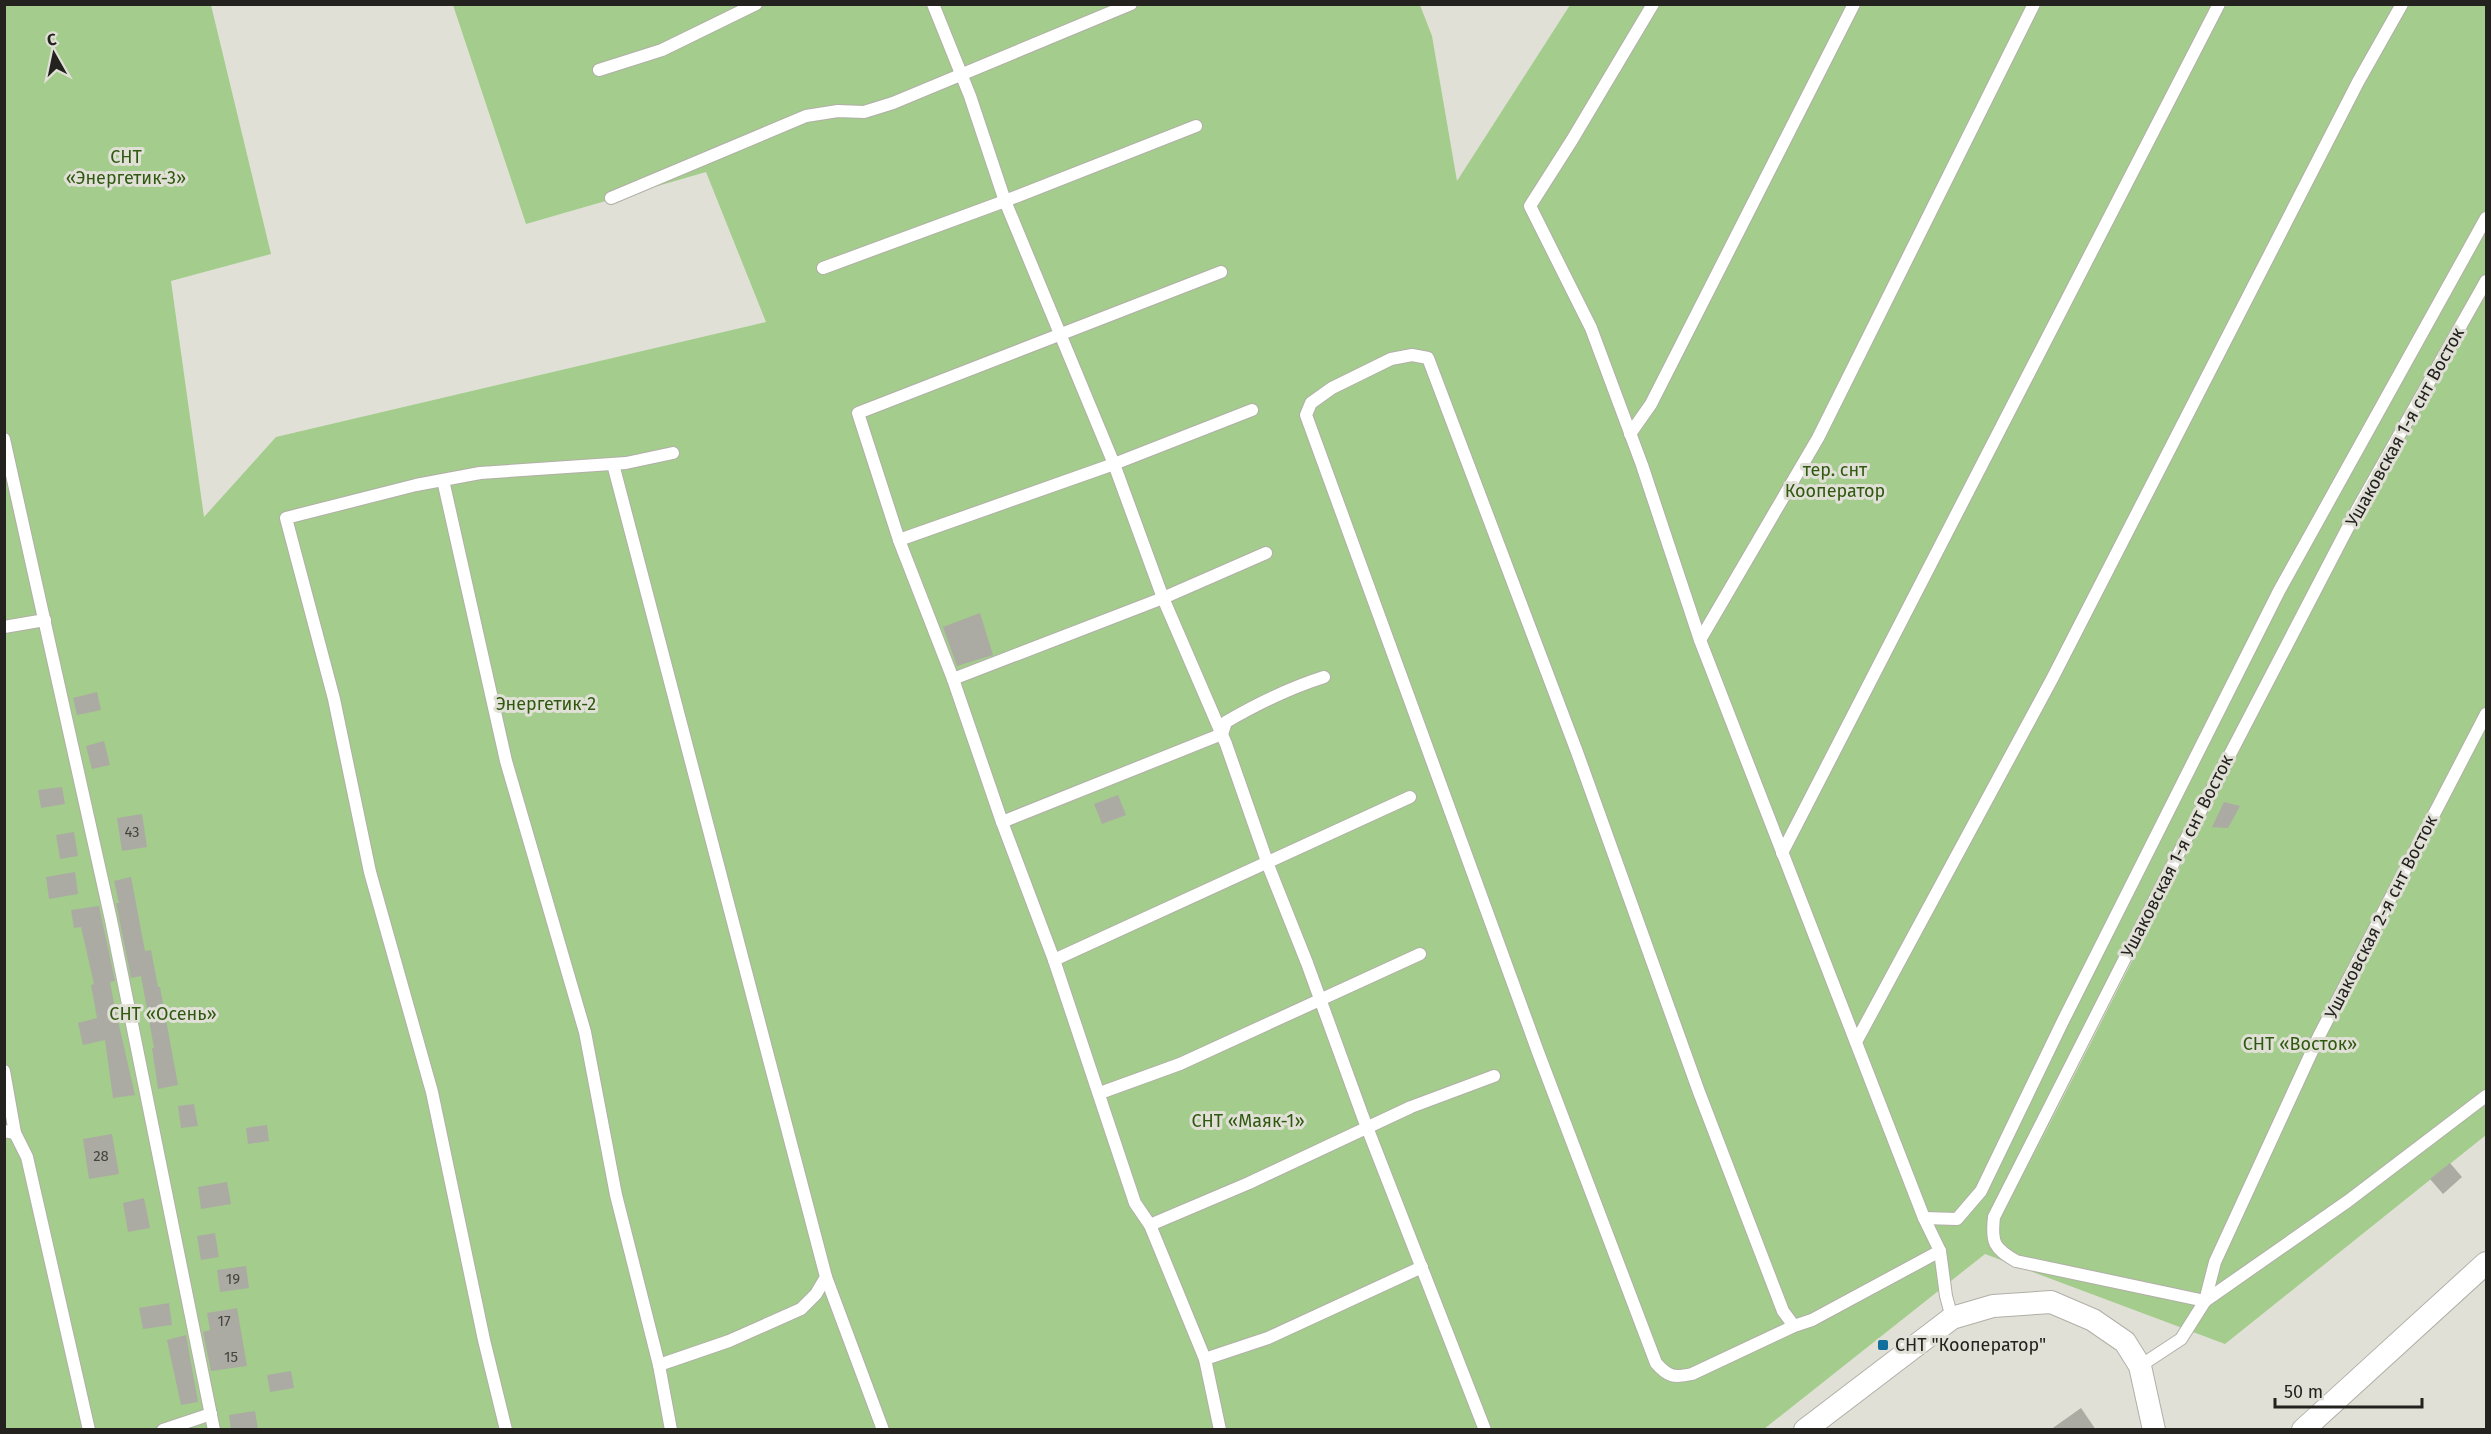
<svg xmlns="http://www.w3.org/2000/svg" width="2491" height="1434" viewBox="0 0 2491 1434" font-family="'Fira Sans',sans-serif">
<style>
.green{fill:#a3cc8d}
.building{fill:#acaba3}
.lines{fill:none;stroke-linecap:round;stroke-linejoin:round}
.service-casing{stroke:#b1afa7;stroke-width:14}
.minor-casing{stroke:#b1afa7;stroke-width:24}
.service{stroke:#fff;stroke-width:12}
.minor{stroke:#fff;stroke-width:22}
.poi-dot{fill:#106f9d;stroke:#e1e0d7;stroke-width:2}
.labels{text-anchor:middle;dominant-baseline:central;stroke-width:6;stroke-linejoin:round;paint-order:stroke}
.number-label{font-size:15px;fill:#454440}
.park-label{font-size:18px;fill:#305910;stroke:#e1e0d7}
.street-label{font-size:18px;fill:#23221f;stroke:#e1e0d7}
.poi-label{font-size:18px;fill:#23221f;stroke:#e1e0d7;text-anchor:start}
</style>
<rect width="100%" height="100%" fill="#e1e0d7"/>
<polygon class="green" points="5,5 211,5 271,254 171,281 204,517 276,437 766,322 706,172 526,224 453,5 1420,5 1432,36 1457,181 1570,5 2486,5 2486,273 2352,509 2031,1161 2359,512 2486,285 2486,1135 2225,1344 1985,1254 1764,1429 5,1430"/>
<g class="building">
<polygon points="980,613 993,655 957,666 943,627"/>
<polygon points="97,692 101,710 77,715 73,698"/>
<polygon points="104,741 110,765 92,769 86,746"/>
<polygon points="62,787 65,804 41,808 38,790"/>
<polygon points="1118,795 1126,815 1102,824 1094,804"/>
<polygon points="2224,802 2240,806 2228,828 2212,827"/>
<polygon points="142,814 147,847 122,851 117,818"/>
<polygon points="74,832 78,856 60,859 56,835"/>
<polygon points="75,872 78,894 49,899 46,877"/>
<polygon points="131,877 145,951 151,950 158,987 160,987 178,1085 158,1089 152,1048 154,1048 141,976 131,978 116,903 119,903 114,881"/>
<polygon points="99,906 115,981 110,982 114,1003 135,1095 113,1098 105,1040 83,1045 78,1023 97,1018 91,985 94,984 81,927 74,928 71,910"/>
<polygon points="194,1104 198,1126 181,1128 178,1106"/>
<polygon points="267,1125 269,1141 248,1144 246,1128"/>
<polygon points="112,1134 119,1174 89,1179 83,1139"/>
<polygon points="2450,1163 2462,1177 2443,1194 2430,1179"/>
<polygon points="227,1182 231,1204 201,1209 198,1187"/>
<polygon points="144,1198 150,1228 128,1232 123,1203"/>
<polygon points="215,1233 219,1257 201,1260 197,1236"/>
<polygon points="246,1266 249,1288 220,1292 217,1270"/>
<polygon points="169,1303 172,1325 143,1329 139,1308"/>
<polygon points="237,1308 247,1366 211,1371 203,1332 210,1330 207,1313"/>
<polygon points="186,1335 198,1402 181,1405 167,1340"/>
<polygon points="291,1371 294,1388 270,1392 267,1375"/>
<polygon points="2081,1408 2096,1430 2050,1430"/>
<polygon points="255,1411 258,1430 231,1430 229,1415"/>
</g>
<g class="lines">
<g class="service-casing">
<g id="service">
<polyline points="933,4 970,96 1005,201 1114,464 1163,598 1226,744 1270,870 1307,963 1363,1117 1485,1430"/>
<polyline points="1653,4 1572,140 1530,206 1591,328 1642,465 1700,640 1924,1218 1940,1251 1946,1296 1952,1318"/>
<polyline points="599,70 662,50 756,4"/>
<polyline points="611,198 806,116 838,111 864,112 893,103 1131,4"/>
<polyline points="823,268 1005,201 1196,126"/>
<path d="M 2486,281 L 2357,510 L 2159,891 L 1994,1217 C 1991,1243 1994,1248 2016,1261 L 2205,1301 L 2348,1201 L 2486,1096"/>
<polyline points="1630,434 1651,404 1854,4"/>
<polyline points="4,439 111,920 214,1430"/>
<polyline points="613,464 826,1277 816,1294 801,1309 729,1341 659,1365"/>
<polyline points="443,480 506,761 585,1032 616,1195 659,1365 671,1430"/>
<polyline points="899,540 1114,464 1252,410"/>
<polyline points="4,627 45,620"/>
<polyline points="1700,640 1818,438 2034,4"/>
<polyline points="953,679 1163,598 1266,553"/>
<path d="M 1002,822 L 1222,734 L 1226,722 C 1257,704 1289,688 1324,677"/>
<polyline points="1782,853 2219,4"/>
<polyline points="1054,960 1410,797"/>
<polyline points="1856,1042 2052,679 2358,82 2402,4"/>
<polyline points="4,1071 15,1133"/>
<polyline points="1100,1093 1180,1064 1420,954"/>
<polyline points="4,1131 15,1133 27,1157 89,1430"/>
<polyline points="1924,1218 1957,1219 1981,1191 2062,1023 2279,591 2486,218"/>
<polyline points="1150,1225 1249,1183 1411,1107 1494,1076"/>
<polyline points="826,1277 883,1430"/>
<path d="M 1794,1326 L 1692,1374 C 1674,1378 1668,1377 1656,1363 L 1538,1052 L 1306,415 L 1311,403 L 1332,388 L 1391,359 L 1412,355 L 1428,358 L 1577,752 L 1699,1092 L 1783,1311 L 1794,1326 L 1812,1320 L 1940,1251"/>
<polyline points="1205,1359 1268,1338 1422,1267"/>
<polyline points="2140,1366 2181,1339 2205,1301 2215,1262 2319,1036 2486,714"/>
<polyline points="163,1430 211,1414"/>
<polyline points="506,1430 484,1340 432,1092 370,872 334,699 286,518 416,485 480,473 626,463 673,453"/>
<polyline points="1220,1430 1205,1359 1150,1225 1135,1203 1054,960 1002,822 953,679 899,540 858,413 1221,272"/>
</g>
</g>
<g class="minor-casing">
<g id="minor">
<polyline points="1805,1430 1952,1318 1993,1306 2051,1302 2093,1320 2125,1342 2140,1366 2154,1430"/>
<polyline points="2303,1430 2486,1263"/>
</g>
</g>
<use href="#service" class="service"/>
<use href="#minor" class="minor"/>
</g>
<rect class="poi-dot" x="1877" y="1339" width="12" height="12" rx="3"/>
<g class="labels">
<g class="number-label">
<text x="132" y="832">43</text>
<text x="101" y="1156">28</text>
<text x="233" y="1279">19</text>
<text x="224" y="1321">17</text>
<text x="231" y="1357">15</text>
</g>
<g class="park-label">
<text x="126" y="157">СНТ<tspan x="126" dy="21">«Энергетик-3»</tspan></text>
<text x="1835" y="470">тер. снт<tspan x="1835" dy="21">Кооператор</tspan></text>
<text x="546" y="704">Энергетик-2</text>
<text x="163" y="1014">СНТ «Осень»</text>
<text x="2300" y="1044">СНТ «Восток»</text>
<text x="1248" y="1121">СНТ «Маяк-1»</text>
</g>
<g class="street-label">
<text transform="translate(2405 427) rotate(-61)">Ушаковская 1-я снт Восток</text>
<text transform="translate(2177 856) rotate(-63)">Ушаковская 1-я снт Восток</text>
<text transform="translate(2381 917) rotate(-63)">Ушаковская 2-я снт Восток</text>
</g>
<g class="poi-label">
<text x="1895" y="1345">СНТ "Кооператор"</text>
</g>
</g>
<rect width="2491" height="1434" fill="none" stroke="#23221f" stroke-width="12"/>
<g transform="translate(54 54) rotate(351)" stroke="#e1e0d7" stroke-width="4.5" paint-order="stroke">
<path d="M0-4.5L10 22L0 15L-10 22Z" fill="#23221f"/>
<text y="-9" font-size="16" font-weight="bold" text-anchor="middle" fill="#23221f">С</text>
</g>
<path d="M2275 1398v9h147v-9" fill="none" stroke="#23221f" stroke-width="3"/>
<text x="2284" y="1398" font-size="18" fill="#23221f" stroke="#e1e0d7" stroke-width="4.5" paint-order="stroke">50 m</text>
</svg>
